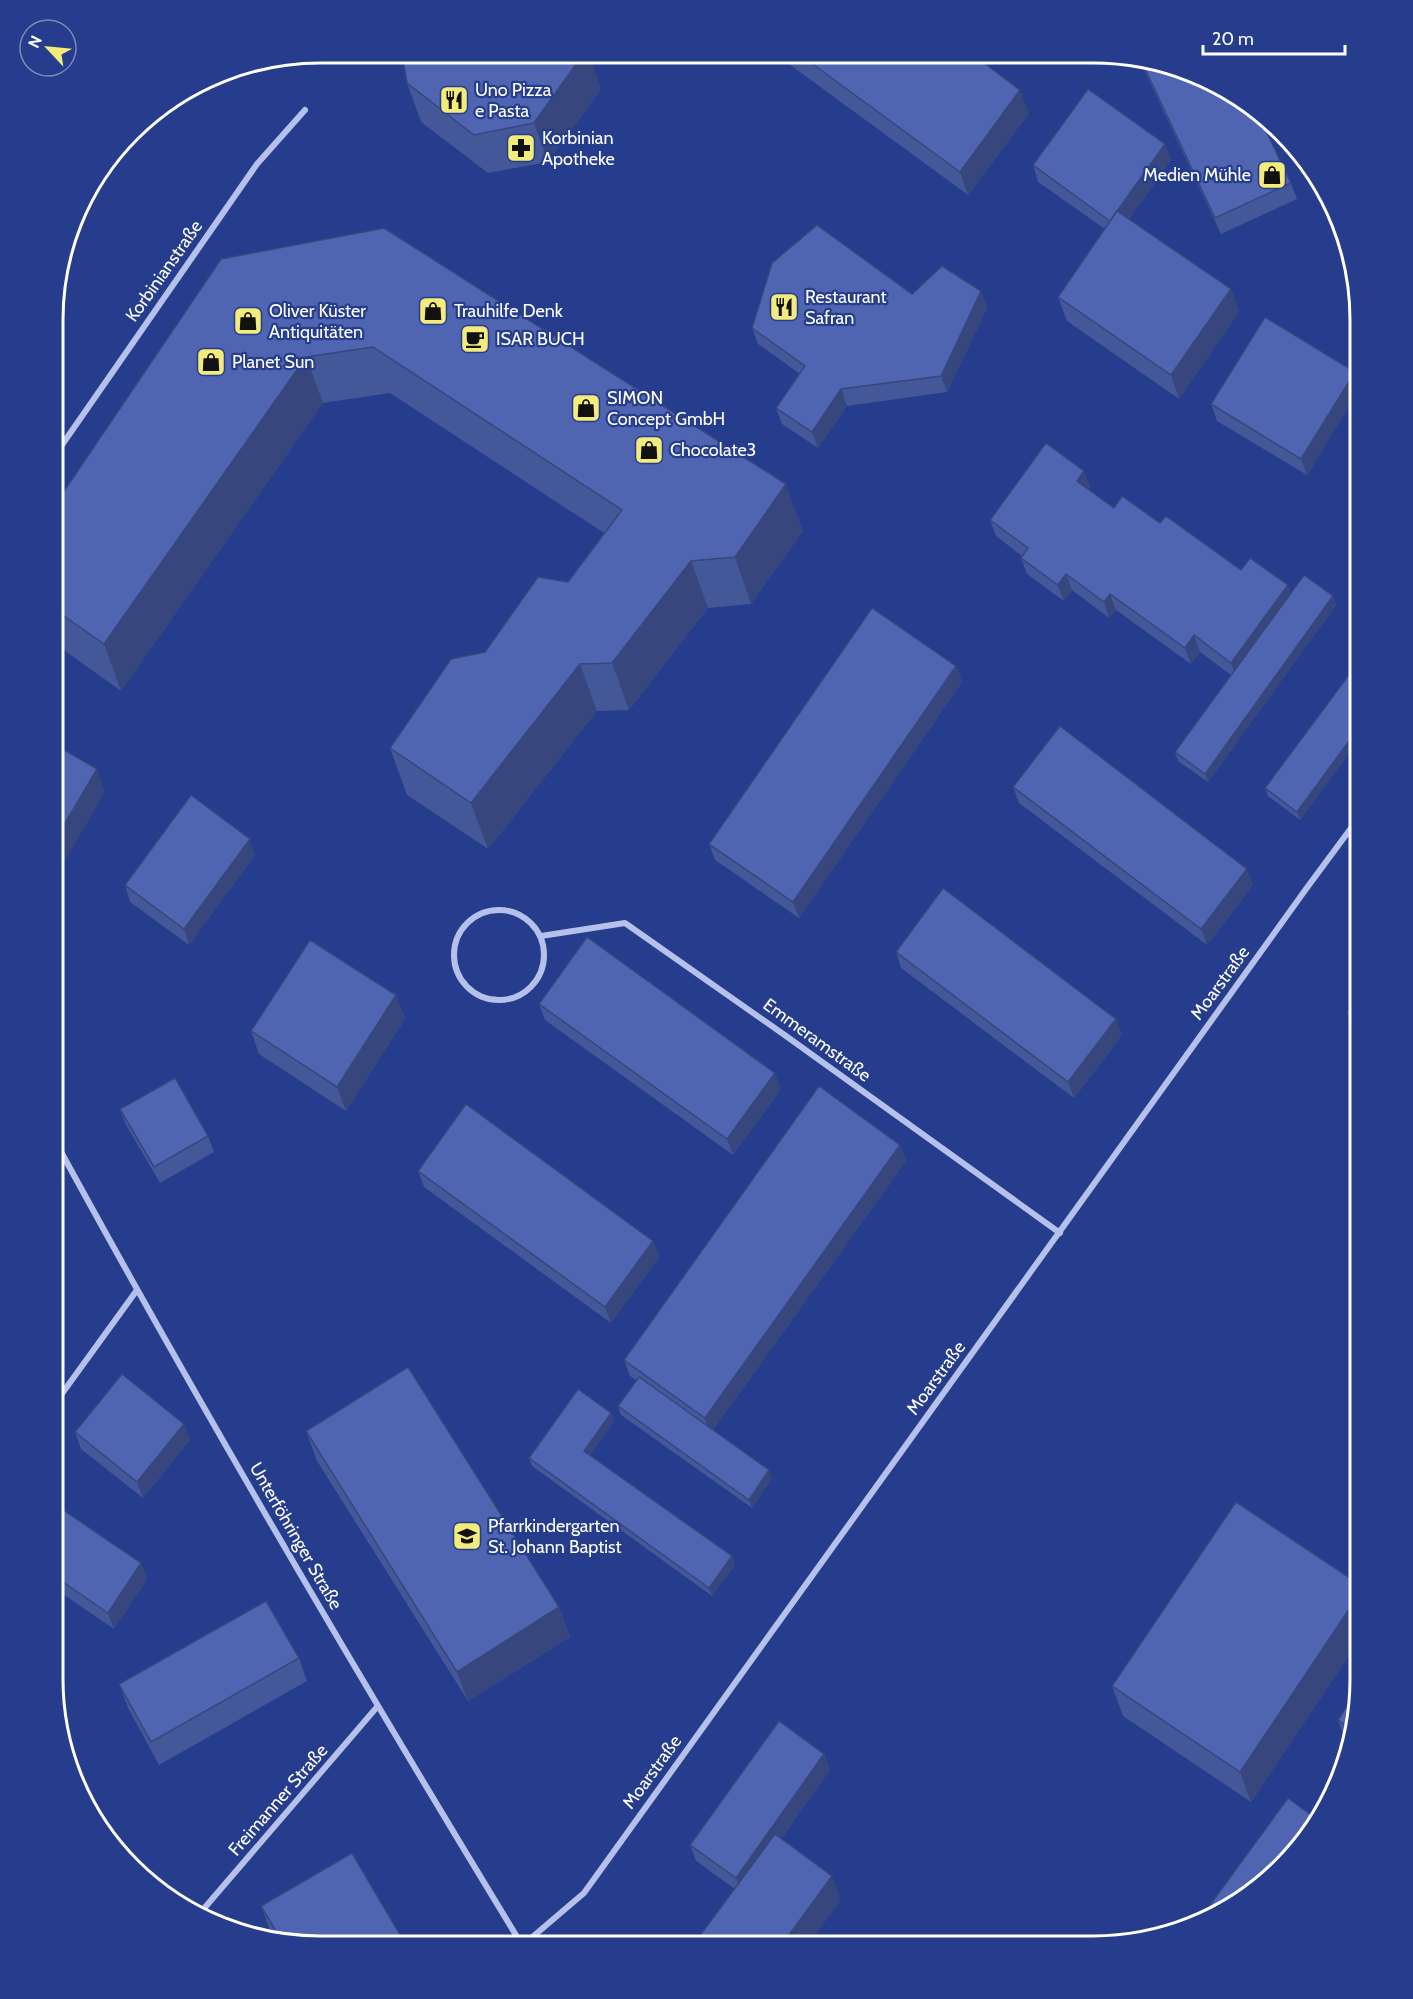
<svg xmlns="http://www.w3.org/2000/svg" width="1413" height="1999" viewBox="0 0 1413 1999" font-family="Cabin,sans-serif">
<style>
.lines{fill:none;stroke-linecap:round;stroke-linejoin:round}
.minor{stroke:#b5c1ea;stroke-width:6}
.wall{fill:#445799}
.shaded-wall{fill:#37477d}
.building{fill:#4f65b2;stroke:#37477d;stroke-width:1.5}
.labels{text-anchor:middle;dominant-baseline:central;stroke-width:4.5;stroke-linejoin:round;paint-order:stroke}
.poi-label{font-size:18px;fill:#fff;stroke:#263c8c;text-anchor:start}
.street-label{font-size:18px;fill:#fff;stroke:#263c8c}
.rim{fill:none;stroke:#fff;stroke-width:3}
</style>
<rect width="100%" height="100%" fill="#263c8c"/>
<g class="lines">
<g class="minor">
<polyline points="55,455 257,164 305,110"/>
<circle cx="499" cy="955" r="45"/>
<polyline points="541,936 625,923 786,1036 1060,1233"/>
<path d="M 53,1137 C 202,1411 360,1679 522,1945"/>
<polyline points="53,1406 137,1290"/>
<polyline points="201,1912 377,1707"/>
<polyline points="523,1945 584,1893 1306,889 1360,816"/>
</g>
</g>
<g class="wall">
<polygon points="398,53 588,53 601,89 548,162 488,173 421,122 407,83 403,56"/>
<polygon points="785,54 972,54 1029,113 968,195 789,64"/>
<polygon points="1140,58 1291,183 1297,199 1221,234 1145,72"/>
<polygon points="1165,144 1171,160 1129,219 1231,289 1239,312 1179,399 1067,321 1058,297 1105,229 1038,182 1033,165"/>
<polygon points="221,259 803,531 751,604 708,608 629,710 597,711 488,849 407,795 390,748 485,652 568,582 604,533 390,393 323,403 121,691 54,643 54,506"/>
<polygon points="981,291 987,308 947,392 847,406 818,448 782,424 776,408 800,374 758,344 752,328 912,294"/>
<polygon points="1355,372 1360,388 1307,475 1217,421 1211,404"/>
<polygon points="1084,471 1090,487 1088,490 1114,508 1160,523 1241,570 1291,593 1333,596 1336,605 1208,782 1178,761 1175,752 1231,675 1200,652 1191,664 1116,610 1109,618 1072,590 1064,601 1027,574 1021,558 1022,556 996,536 990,520"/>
<polygon points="1360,660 1360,738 1300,820 1268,796 1265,788"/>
<polygon points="956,666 962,682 799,918 715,860 709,844"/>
<polygon points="1013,787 1253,885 1207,945 1019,803"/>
<polygon points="255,855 189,945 130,902 125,885"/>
<polygon points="896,952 1116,1019 1122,1035 1074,1098 901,968"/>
<polygon points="1360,994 1360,1040 1355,1037 1347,1013"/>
<polygon points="396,995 405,1019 346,1111 259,1054 251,1031"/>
<polygon points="539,1004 781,1089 733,1155 545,1020"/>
<polygon points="120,1109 208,1136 214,1152 160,1183 126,1125"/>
<polygon points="900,1145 906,1161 713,1430 772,1478 752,1508 621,1415 618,1406 637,1381 630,1376 624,1360"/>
<polygon points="418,1171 653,1241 659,1257 611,1323 424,1187"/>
<polygon points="1360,1357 1360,1380 1354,1364"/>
<polygon points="614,1421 590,1455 732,1556 735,1565 712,1596 532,1466 529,1458"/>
<polygon points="184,1424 190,1440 143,1498 81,1449 75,1432"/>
<polygon points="306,1431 559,1607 570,1637 468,1701 317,1461"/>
<polygon points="53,1503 141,1563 147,1579 114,1629 53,1587"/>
<polygon points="1360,1585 1360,1639 1251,1802 1123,1716 1112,1686"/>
<polygon points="299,1658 307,1681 159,1765 128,1708 119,1684"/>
<polygon points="1360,1696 1351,1741 1344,1736 1338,1720"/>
<polygon points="824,1754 830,1770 781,1839 841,1900 735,1889 696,1861 690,1845"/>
<polygon points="261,1906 286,1944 276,1941 270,1930"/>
</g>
<g class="shaded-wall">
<polygon points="584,53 588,53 601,89 548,162 534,123"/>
<polygon points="1020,90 1029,113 968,195 960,172"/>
<polygon points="1165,144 1171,160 1116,237 1110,221"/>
<polygon points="1231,289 1239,312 1179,399 1171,375"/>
<polygon points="981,291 987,308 947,392 941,376"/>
<polygon points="306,357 323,403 121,691 104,644"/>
<polygon points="1355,372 1360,388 1307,475 1301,459"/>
<polygon points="841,389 847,406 818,448 812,432"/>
<polygon points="1084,471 1090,487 1083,497 1077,481"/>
<polygon points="786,484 803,531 751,604 735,557"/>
<polygon points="691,561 708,608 629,710 612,663"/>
<polygon points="1066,574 1072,590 1064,601 1058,585"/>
<polygon points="1288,585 1294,602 1237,679 1231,663"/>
<polygon points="1110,594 1116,610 1109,618 1104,602"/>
<polygon points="1333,596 1336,605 1208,782 1205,774"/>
<polygon points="1194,635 1200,652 1191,664 1185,648"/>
<polygon points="580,664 597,711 488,849 471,803"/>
<polygon points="956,666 962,682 799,918 793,902"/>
<polygon points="1360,726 1360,738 1300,820 1297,812"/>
<polygon points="97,769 105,792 54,880 54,842"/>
<polygon points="250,839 255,855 189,945 184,929"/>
<polygon points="1247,869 1253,885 1207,945 1201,929"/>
<polygon points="396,995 405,1019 346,1111 337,1087"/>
<polygon points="1116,1019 1122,1035 1074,1098 1068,1082"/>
<polygon points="775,1073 781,1089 733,1155 727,1139"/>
<polygon points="900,1145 906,1161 710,1434 705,1418"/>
<polygon points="653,1241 659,1257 611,1323 605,1307"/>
<polygon points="611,1413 614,1421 587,1459 584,1451"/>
<polygon points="184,1424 190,1440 143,1498 137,1482"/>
<polygon points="769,1470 772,1478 752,1508 749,1500"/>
<polygon points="732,1556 735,1565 712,1596 709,1588"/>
<polygon points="141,1563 147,1579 114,1629 108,1613"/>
<polygon points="1360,1593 1360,1639 1251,1802 1240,1772"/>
<polygon points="559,1607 570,1637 468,1701 457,1672"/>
<polygon points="824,1754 830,1770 742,1894 736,1878"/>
<polygon points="117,1836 123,1852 120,1856 112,1844"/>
<polygon points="832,1876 841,1900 807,1946 781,1946"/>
</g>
<g class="building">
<polygon points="402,53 584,53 534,123 474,135 407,83"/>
<polygon points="799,54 972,54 1020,90 960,172"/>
<polygon points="1140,58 1195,73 1255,108 1291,183 1215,218"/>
<polygon points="1088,89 1165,144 1110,221 1033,165"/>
<polygon points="1117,211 1231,289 1171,375 1058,297"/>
<polygon points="817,225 912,294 942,266 981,291 941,376 841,389 812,432 776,408 805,366 752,328 772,263"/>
<polygon points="384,228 786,484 735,557 691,561 612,663 580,664 471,803 390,748 451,659 485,652 538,577 568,582 622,510 373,347 306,357 104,644 54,609 54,506 221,259"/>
<polygon points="1265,317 1355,372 1301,459 1211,404"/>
<polygon points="1046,443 1084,471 1077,481 1114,508 1122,496 1160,523 1166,516 1241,570 1250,558 1288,585 1231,663 1194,635 1185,648 1110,594 1104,602 1066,574 1058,585 1021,558 1028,548 990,520"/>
<polygon points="1304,575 1333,596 1205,774 1175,752"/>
<polygon points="872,608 956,666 793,902 709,844"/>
<polygon points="1360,660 1360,726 1297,812 1265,788"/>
<polygon points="1060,726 1247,869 1201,929 1013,787"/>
<polygon points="54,744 97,769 54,842"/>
<polygon points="191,795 250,839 184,929 125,885"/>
<polygon points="943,888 1116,1019 1068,1082 896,952"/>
<polygon points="587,937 775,1073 727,1139 539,1004"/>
<polygon points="310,940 396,995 337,1087 251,1031"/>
<polygon points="1360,994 1360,1023 1347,1013"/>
<polygon points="175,1078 208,1136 154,1167 120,1109"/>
<polygon points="819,1086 900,1145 705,1418 624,1360"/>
<polygon points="466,1104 653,1241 605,1307 418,1171"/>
<polygon points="1360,1357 1360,1368 1354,1364"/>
<polygon points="408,1367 559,1607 457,1672 306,1431"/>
<polygon points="122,1374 184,1424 137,1482 75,1432"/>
<polygon points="639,1377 769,1470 749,1500 618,1406"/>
<polygon points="578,1389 611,1413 584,1451 732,1556 709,1588 529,1458"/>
<polygon points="1236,1502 1360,1585 1360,1593 1240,1772 1112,1686"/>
<polygon points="53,1503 141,1563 108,1613 53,1575"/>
<polygon points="266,1601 299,1658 151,1742 119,1684"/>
<polygon points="1360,1686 1360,1696 1353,1730 1338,1720"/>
<polygon points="779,1721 824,1754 736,1878 690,1845"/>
<polygon points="1288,1798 1319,1821 1315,1828 1269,1880 1211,1919 1207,1920 1202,1916"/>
<polygon points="97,1822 117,1836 112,1844"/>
<polygon points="775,1834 832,1876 781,1946 693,1945"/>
<polygon points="352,1853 406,1945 286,1944 283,1943 261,1906"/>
</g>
<defs>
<g id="restaurant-square" transform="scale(1.5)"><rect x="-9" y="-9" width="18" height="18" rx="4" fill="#f3eb7a" stroke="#263c8c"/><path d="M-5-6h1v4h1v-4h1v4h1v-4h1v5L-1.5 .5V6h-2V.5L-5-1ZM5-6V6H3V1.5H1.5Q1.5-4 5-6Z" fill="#111"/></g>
<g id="pharmacy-square" transform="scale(1.5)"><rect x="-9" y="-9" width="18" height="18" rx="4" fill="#f3eb7a" stroke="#263c8c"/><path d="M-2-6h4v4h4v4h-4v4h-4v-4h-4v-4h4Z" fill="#111"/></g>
<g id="shop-square" transform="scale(1.5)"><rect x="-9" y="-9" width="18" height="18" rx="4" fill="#f3eb7a" stroke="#263c8c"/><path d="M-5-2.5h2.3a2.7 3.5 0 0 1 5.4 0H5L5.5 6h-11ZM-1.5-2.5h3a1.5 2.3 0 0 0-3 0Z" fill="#111"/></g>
<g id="cafe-square" transform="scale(1.5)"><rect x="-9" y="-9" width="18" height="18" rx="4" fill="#f3eb7a" stroke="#263c8c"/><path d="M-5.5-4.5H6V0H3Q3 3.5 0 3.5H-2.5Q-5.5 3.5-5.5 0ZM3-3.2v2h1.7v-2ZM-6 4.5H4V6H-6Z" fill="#111"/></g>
<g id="school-square" transform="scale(1.5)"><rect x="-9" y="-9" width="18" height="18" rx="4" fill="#f3eb7a" stroke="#263c8c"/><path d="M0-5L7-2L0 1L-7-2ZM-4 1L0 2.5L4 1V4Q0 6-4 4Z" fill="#111"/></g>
</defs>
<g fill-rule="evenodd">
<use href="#restaurant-square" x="454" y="100"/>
<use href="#pharmacy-square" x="521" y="148"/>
<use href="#shop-square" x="1272" y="175"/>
<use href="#restaurant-square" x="784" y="307"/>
<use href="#shop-square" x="433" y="311"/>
<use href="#shop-square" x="248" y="321"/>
<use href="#cafe-square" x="475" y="339"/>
<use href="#shop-square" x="211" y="362"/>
<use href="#shop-square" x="586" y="408"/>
<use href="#shop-square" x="649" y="450"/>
<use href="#school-square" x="467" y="1536"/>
</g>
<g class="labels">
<g class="poi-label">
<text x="475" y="90">Uno Pizza<tspan x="475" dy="21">e Pasta</tspan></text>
<text x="542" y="138">Korbinian<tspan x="542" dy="21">Apotheke</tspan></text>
<text x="1251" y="175" text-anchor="end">Medien Mühle</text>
<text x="805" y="297">Restaurant<tspan x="805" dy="21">Safran</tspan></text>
<text x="269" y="311">Oliver Küster<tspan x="269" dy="21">Antiquitäten</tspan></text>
<text x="454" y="311">Trauhilfe Denk</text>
<text x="496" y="339">ISAR BUCH</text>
<text x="232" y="362">Planet Sun</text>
<text x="607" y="398">SIMON<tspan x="607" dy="21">Concept GmbH</tspan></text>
<text x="670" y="450">Chocolate3</text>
<text x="488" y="1526">Pfarrkindergarten<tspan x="488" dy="21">St. Johann Baptist</tspan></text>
</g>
<g class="street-label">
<text transform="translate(164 271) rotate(-55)">Korbinianstraße</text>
<text transform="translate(1220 983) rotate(-54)">Moarstraße</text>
<text transform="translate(817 1040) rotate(36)">Emmeramstraße</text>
<text transform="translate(936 1378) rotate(-54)">Moarstraße</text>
<text transform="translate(296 1536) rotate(60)">Unterföhringer Straße</text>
<text transform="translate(652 1772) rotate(-54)">Moarstraße</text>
<text transform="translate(278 1800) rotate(-49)">Freimanner Straße</text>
</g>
</g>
<path d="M0 0H1413V1999H0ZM320 63H1093A257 257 0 0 1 1350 320V1679A257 257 0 0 1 1093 1936H320A257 257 0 0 1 63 1679V320A257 257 0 0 1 320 63Z" fill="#263c8c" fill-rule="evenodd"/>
<path class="rim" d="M320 63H1093A257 257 0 0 1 1350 320V1679A257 257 0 0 1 1093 1936H320A257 257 0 0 1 63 1679V320A257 257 0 0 1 320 63Z"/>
<g transform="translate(48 48) rotate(296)"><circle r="28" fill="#263c8c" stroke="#7d8aba" stroke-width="1.5"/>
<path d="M0-4.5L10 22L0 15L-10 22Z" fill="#f3eb7a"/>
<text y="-9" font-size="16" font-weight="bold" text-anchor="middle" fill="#ffffff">N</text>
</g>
<path d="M1203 45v9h142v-9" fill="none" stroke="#ffffff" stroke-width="3"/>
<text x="1212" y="45" font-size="18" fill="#ffffff" stroke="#263c8c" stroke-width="4.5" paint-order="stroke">20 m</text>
</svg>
